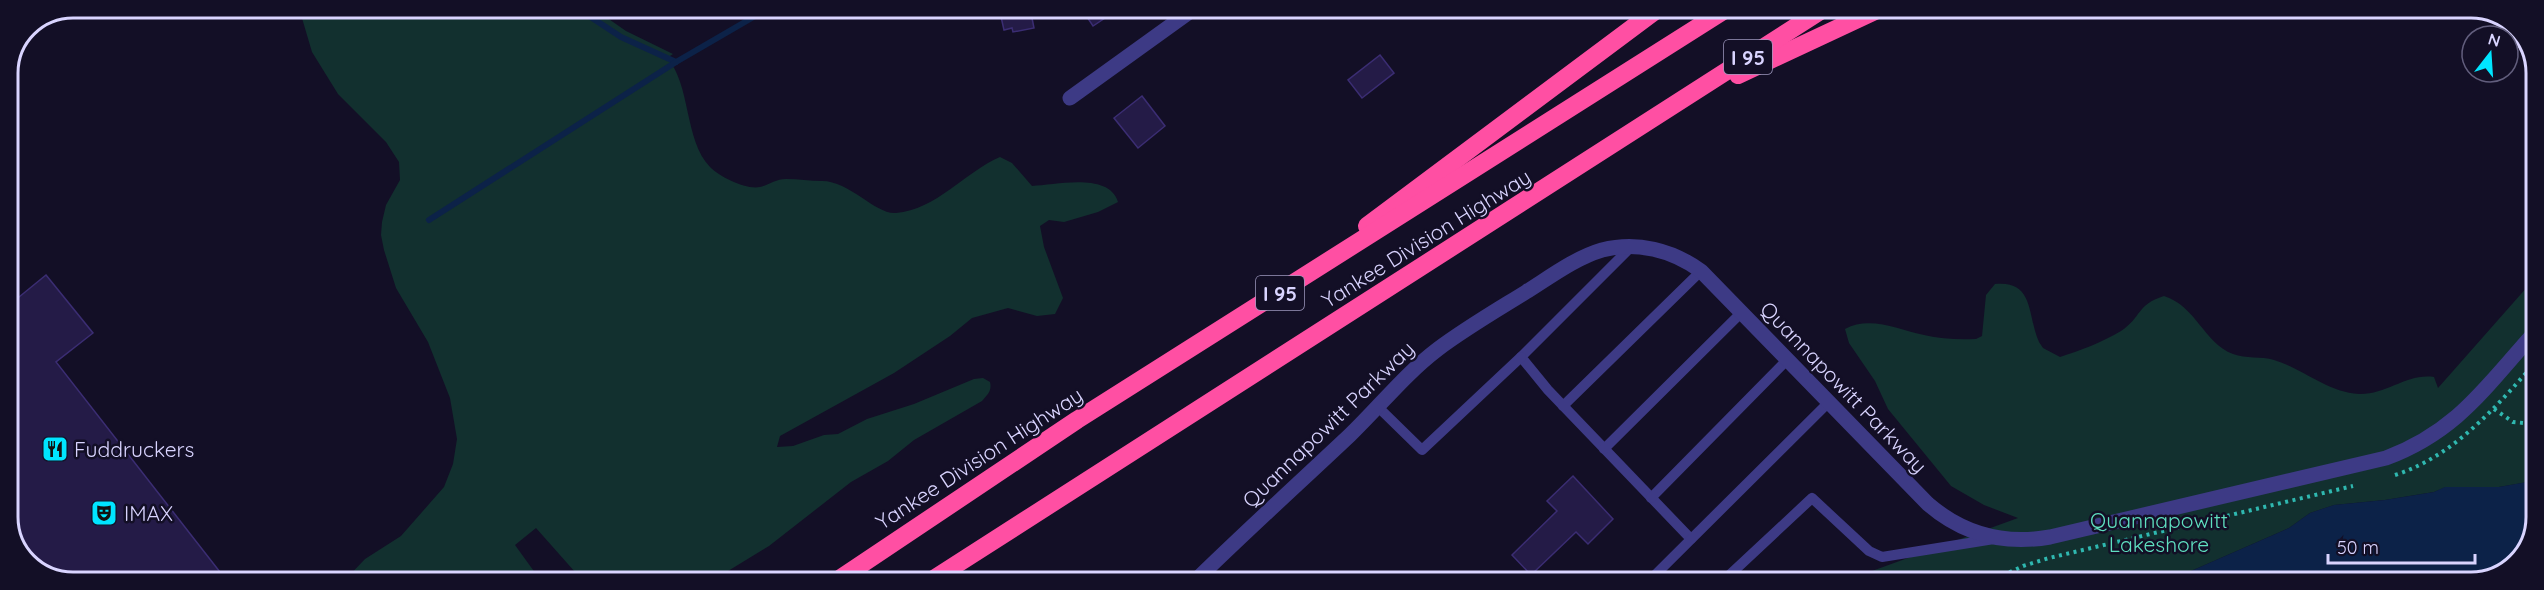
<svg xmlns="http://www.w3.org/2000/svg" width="2544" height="590" viewBox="0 0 2544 590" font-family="Quicksand,sans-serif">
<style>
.green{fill:#12302f}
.water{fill:#0c2248}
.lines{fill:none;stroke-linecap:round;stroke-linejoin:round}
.stream{stroke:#0c2248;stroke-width:6}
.building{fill:#241b47;stroke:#3b2d73;stroke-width:1.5}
.path{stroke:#2fb8b0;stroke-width:4;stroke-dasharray:3 4.5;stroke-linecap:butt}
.service{stroke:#3d3a85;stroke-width:10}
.minor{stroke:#3d3a85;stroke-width:15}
.tertiary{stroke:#3d3a85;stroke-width:15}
.motorway{stroke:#ff4fa3;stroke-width:18}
.labels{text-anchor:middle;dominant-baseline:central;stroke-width:5;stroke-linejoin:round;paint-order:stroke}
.shield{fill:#130f26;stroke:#9e99be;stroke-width:1.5}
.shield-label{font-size:20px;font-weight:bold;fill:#d9d4ff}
.street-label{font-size:21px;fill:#d9d4ff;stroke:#130f26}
.poi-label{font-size:21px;fill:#d9d4ff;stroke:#130f26;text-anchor:start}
.park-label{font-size:21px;fill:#5fe0c0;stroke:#130f26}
.rim{fill:none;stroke:#d9d4ff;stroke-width:3}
</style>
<rect width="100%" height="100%" fill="#130f26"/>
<g class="green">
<path d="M 299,8 L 593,8 L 626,31 L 673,54 L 667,58 C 691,84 684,140 710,167 C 720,177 746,190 760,187 C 769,185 776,179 786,179 C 798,179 810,181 822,181 C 850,181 876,215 896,213 C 936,210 965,172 1000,157 L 1012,163 L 1032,186 C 1056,185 1109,172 1118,202 L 1098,212 L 1064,222 L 1049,220 L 1040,226 L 1044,247 L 1063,298 L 1055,314 L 1037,316 L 1008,308 L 972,318 L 950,336 L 894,373 L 780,436 L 777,447 L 793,446 L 824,435 L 838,434 L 867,419 L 914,404 L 974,379 L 983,378 L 990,382 C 992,391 988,394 982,401 L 914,440 L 888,461 L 851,482 L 769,546 L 710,582 L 583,581 L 536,528 L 515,545 L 541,581 L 344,581 L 365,559 L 401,536 L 444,487 L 453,464 L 457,439 L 450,398 L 428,342 L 396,288 L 384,250 L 381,235 L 382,222 L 386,205 L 400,180 L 399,162 L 386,142 L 338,94 L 312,52 Z"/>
<path d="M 2536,277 L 2535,466 L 2530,467 L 2528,482 L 2499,487 L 2446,487 L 2434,492 L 2385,500 L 2334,505 L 2310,513 L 2289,528 L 2166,582 L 1864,582 L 1861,575 L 2018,518 L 1984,505 L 1951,486 L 1888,409 L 1875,381 L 1849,343 L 1845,329 C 1870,315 1899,330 1924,335 C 1941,339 1959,340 1976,339 L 1982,336 L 1986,295 L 1995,284 C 2035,280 2027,316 2039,342 L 2043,348 L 2060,357 C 2079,351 2103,342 2121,331 C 2142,317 2136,305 2164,296 C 2196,306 2204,343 2233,354 C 2246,359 2261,356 2274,360 C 2304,369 2327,392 2359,394 C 2386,395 2407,373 2434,377 L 2438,388 Z"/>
</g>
<polygon class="water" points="2535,466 2535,530 2511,569 2471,582 2166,582 2289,528 2310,513 2334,505 2385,500 2434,492 2445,487 2499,487 2527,482 2530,467"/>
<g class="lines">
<g class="stream">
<polyline points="577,8 621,37 676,62"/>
<polyline points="429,220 676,62 769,8"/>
</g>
</g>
<g class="building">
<polygon points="999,8 1030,8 1034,28 1013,32 1012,28 1004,30"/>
<polygon points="1081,8 1120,8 1093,26"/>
<polygon points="1380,55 1394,73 1362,98 1348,80"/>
<polygon points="1142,96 1165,126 1138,148 1114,118"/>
<polygon points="46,275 93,333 56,362 227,581 60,581 24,560 8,525 8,306"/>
<polygon points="1573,476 1613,519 1588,544 1576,532 1531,575 1512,555 1557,511 1547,501"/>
</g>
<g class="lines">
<g class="path">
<polyline points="2494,409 2513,422 2535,424"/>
<path d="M 2395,475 C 2454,456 2495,408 2535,363"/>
<polyline points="1989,582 2023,566 2049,558 2353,486"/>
</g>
<g class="service">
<polyline points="1631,247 1521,357 1548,390 1691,539"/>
<polyline points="1377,406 1422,450 1521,357"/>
<polyline points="1563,406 1701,271"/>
<polyline points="1604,449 1742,312"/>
<polyline points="1651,498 1788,359"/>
<polyline points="1648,582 1829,402"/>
<polyline points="1722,582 1812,498 1869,551 1882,557 1994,539"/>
</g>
<polyline class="minor" points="1070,98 1195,8"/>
<path class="tertiary" d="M 1194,582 C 1245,532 1298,484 1350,435 C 1380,406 1405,374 1438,349 C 1466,328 1497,310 1526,292 C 1550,277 1575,258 1602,250 C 1637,241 1672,250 1701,271 L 1928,504 C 1963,534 2004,545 2050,537 L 2386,458 C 2458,431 2486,386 2536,331"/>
<g class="motorway">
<polyline points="1738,75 1879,9"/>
<polyline points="1367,226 1659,8"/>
<polyline points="835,582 1077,420 1728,8"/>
<polyline points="929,582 1825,8"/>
</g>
</g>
<defs>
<g id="restaurant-square" transform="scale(1.35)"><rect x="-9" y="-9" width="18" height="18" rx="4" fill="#00e5ff" stroke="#130f26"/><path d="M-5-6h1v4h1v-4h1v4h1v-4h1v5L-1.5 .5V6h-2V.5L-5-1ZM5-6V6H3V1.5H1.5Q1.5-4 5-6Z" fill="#111"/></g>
<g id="theatre-square" transform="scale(1.35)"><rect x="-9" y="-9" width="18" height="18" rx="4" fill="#00e5ff" stroke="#130f26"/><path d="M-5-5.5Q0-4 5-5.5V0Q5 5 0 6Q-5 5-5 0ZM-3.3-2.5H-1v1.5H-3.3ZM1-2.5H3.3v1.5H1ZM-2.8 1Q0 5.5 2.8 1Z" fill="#111"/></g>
</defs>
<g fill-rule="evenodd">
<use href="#restaurant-square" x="55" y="449"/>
<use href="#theatre-square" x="104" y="513"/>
</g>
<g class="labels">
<g class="shield">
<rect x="1724" y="40" width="48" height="34" rx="4.5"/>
<rect x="1256" y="276" width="48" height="34" rx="4.5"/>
</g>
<g class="shield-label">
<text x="1748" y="57">I 95</text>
<text x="1280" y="293">I 95</text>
</g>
<g class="street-label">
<text transform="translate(1426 238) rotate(-32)">Yankee Division Highway</text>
<text transform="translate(1844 387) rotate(46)">Quannapowitt Parkway</text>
<text transform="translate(1328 424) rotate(-44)">Quannapowitt Parkway</text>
<text transform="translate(979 458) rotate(-33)">Yankee Division Highway</text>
</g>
<g class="poi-label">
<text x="74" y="449">Fuddruckers</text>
<text x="124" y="513">IMAX</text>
</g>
<g class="park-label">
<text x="2159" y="520">Quannapowitt<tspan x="2159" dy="24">Lakeshore</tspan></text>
</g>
</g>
<path d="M0 0H2544V590H0ZM73 18H2471A55 55 0 0 1 2526 73V517A55 55 0 0 1 2471 572H73A55 55 0 0 1 18 517V73A55 55 0 0 1 73 18Z" fill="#130f26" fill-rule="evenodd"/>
<path class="rim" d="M73 18H2471A55 55 0 0 1 2526 73V517A55 55 0 0 1 2471 572H73A55 55 0 0 1 18 517V73A55 55 0 0 1 73 18Z"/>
<g transform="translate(2490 54) rotate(17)"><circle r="28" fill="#130f26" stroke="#625e7d" stroke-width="1.5"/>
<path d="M0-4.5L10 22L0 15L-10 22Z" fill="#00e5ff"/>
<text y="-9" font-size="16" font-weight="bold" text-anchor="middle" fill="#d9d4ff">N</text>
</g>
<path d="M2328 554v9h147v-9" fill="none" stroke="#d9d4ff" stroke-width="3"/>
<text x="2337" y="554" font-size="18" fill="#d9d4ff" stroke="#130f26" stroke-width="4.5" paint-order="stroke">50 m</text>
</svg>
